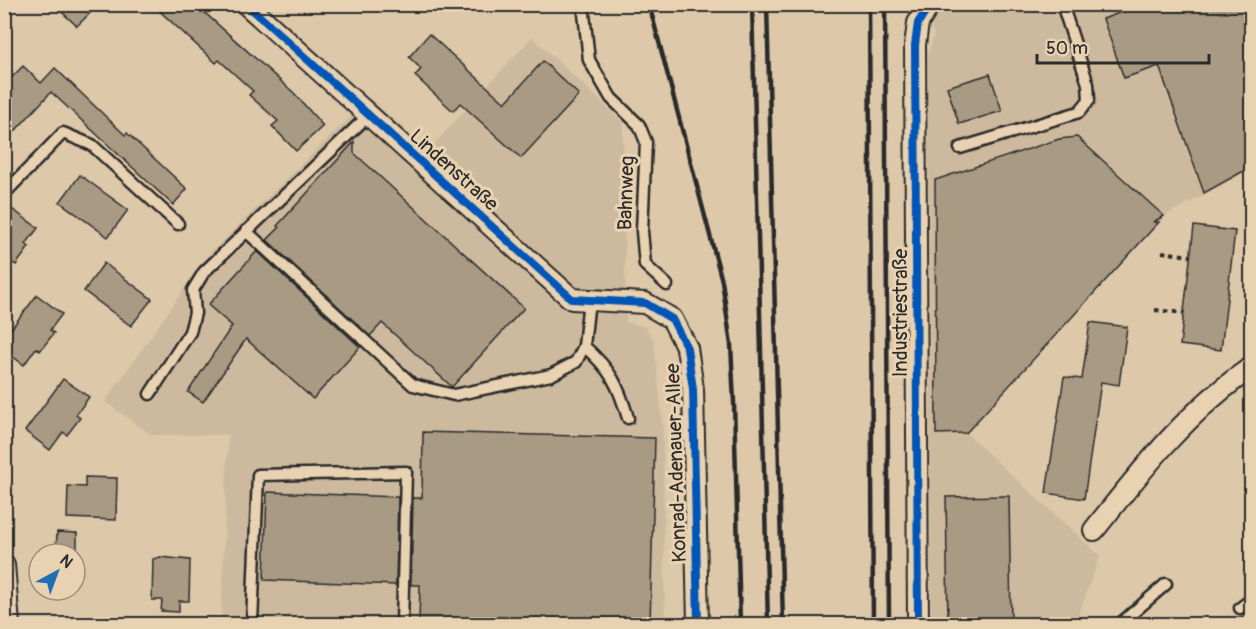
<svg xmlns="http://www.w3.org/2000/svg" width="1256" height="629" viewBox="0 0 1256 629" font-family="Pangolin,sans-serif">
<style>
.built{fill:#cdba9e}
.building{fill:#a89a83;stroke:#2b2b2b;stroke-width:1.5}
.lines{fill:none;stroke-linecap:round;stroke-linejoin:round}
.service-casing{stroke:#2b2b2b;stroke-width:15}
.minor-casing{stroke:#2b2b2b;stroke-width:24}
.path{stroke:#2b2b2b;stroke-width:4;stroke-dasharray:4.5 4.5;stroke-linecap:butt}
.service{stroke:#e8d2b1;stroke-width:10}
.minor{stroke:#e8d2b1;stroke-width:20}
.rail{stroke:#2b2b2b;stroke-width:4.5}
.cycleway-casing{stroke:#e8d2b1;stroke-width:11}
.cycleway{stroke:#0057b8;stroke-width:8}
.labels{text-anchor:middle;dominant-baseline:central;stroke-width:6;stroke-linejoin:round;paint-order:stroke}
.street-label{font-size:20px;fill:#2b2b2b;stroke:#e8d2b1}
</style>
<rect width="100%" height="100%" fill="#ddc8a9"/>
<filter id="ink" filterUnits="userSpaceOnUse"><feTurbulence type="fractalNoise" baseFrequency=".0167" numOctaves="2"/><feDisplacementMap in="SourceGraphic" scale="12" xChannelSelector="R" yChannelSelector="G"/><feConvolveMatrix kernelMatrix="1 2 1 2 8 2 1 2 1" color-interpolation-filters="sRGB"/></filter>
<g filter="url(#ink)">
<g class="built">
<polygon points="922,5 1251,5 1251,169 1165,216 966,433 1100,556 1075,624 931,624 928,54 934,34"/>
<polygon points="532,37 623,122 626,322 645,327 654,340 663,428 665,624 221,624 228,435 152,435 105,402 207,256 370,98 428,151"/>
</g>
<g class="building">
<polygon points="53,4 99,4 77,26"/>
<polygon points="152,4 195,4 294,93 323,126 296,151 272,126 278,121 249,95 253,91 219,60 216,63"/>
<polygon points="1143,4 1251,4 1251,167 1204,193 1159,66 1124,78 1103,19"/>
<polygon points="429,34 505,103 543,61 579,95 521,158 460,103 453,111 415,76 421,69 409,57"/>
<polygon points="23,66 41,83 55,68 125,135 127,133 187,189 173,205 51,92 4,143 4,85"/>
<polygon points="990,74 1002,111 959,124 947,87"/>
<polygon points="1077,137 1164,216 1153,222 1159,222 966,433 936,434 935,180 1059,139"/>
<polygon points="354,142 354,153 524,308 452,387 382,323 370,336 267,240 279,228 277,226"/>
<polygon points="80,175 128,210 108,237 60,202"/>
<polygon points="12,209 38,228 26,244 29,247 16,265 4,257 4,219"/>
<polygon points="1194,226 1235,231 1221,350 1180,345"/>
<polygon points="257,251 360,347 313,399 246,339 203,402 188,392 232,326 208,305"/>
<polygon points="104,263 152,299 131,326 84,291"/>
<polygon points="37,295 62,314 50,330 54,333 40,351 36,348 24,365 4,350 4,338"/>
<polygon points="1090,322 1127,327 1119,385 1101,382 1084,499 1046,493 1064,377 1082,379"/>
<polygon points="63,379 89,397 76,415 80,418 67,435 63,432 50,450 25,431"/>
<polygon points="423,432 655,438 650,624 419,624 420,585 411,585 413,498 422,498"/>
<polygon points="85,477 117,478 116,520 67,518 68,486 85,487"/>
<polygon points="267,492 398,497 396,585 264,580"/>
<polygon points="1009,496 1011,624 948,624 946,497"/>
<polygon points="57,532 77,533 77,553 56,552"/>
<polygon points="160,557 190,560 189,601 179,601 179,612 161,611 162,600 152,600 153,559"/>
</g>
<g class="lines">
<g class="service-casing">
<g id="service">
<polyline points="583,4 589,60 611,98 639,125 646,142 642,231 645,265 667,285"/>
<polyline points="960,148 1079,112 1089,100 1088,84 1062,4"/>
<polyline points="4,194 63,133 92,145 178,224"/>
<polyline points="246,231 413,385 454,395 551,375 576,362 584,346 589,300"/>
<path d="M 584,346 C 611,370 618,384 628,418"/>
<polyline points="150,394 190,332 195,313 193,290 204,272 369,115"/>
<polyline points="1240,608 1252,599"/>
<polyline points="252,624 258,475 406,472 402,624"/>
<polyline points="1120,624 1166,584"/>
</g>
</g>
<g class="minor-casing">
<g id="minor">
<polyline points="246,4 572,299 645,303 672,319 687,348 693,389 698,624"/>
<path d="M 1094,530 C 1141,471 1188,410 1252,367"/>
<polyline points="4,565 9,624"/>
<polyline points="918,624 915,45 918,23 930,4"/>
</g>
</g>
<g class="path">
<polyline points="1162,252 1190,256"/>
<polyline points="1155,310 1184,313"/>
</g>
<use href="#service" class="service"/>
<use href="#minor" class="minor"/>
<g class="rail">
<polyline points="649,4 722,281 731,345 734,402 740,624"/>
<polyline points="752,4 768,624"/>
<polyline points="767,4 783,624"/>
<polyline points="869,4 873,624"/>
<polyline points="885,4 889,624"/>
</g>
<g class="cycleway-casing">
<g id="cycleway">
<polyline points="246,4 572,299 645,303 672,319 687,348 693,389 698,624"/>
<polyline points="918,624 915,45 918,23 930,4"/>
</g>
</g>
<use href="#cycleway" class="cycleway"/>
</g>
</g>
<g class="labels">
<g class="street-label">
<text transform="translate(454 170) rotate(42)">Lindenstraße</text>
<text transform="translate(626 193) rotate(-88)">Bahnweg</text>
<text transform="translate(900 313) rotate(-90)">Industriestraße</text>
<text transform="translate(676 463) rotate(-92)">Konrad-Adenauer-Allee</text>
</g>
</g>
<rect width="1256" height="629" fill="none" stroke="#e8d2b1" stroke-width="24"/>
<rect x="12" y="12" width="1232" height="605" fill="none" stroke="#2b2b2b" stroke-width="2" filter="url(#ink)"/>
<g transform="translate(57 572) rotate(41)"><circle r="28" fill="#e8d2b1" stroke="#9c8f7b" stroke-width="1.5"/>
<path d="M0-4.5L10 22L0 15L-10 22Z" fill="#1f6fb2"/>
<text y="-9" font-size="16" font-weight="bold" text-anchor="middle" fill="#2b2b2b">N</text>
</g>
<path d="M1037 54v9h172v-9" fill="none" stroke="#2b2b2b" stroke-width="3"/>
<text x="1046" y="54" font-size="18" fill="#2b2b2b" stroke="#e8d2b1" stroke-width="4.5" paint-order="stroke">50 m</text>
</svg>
